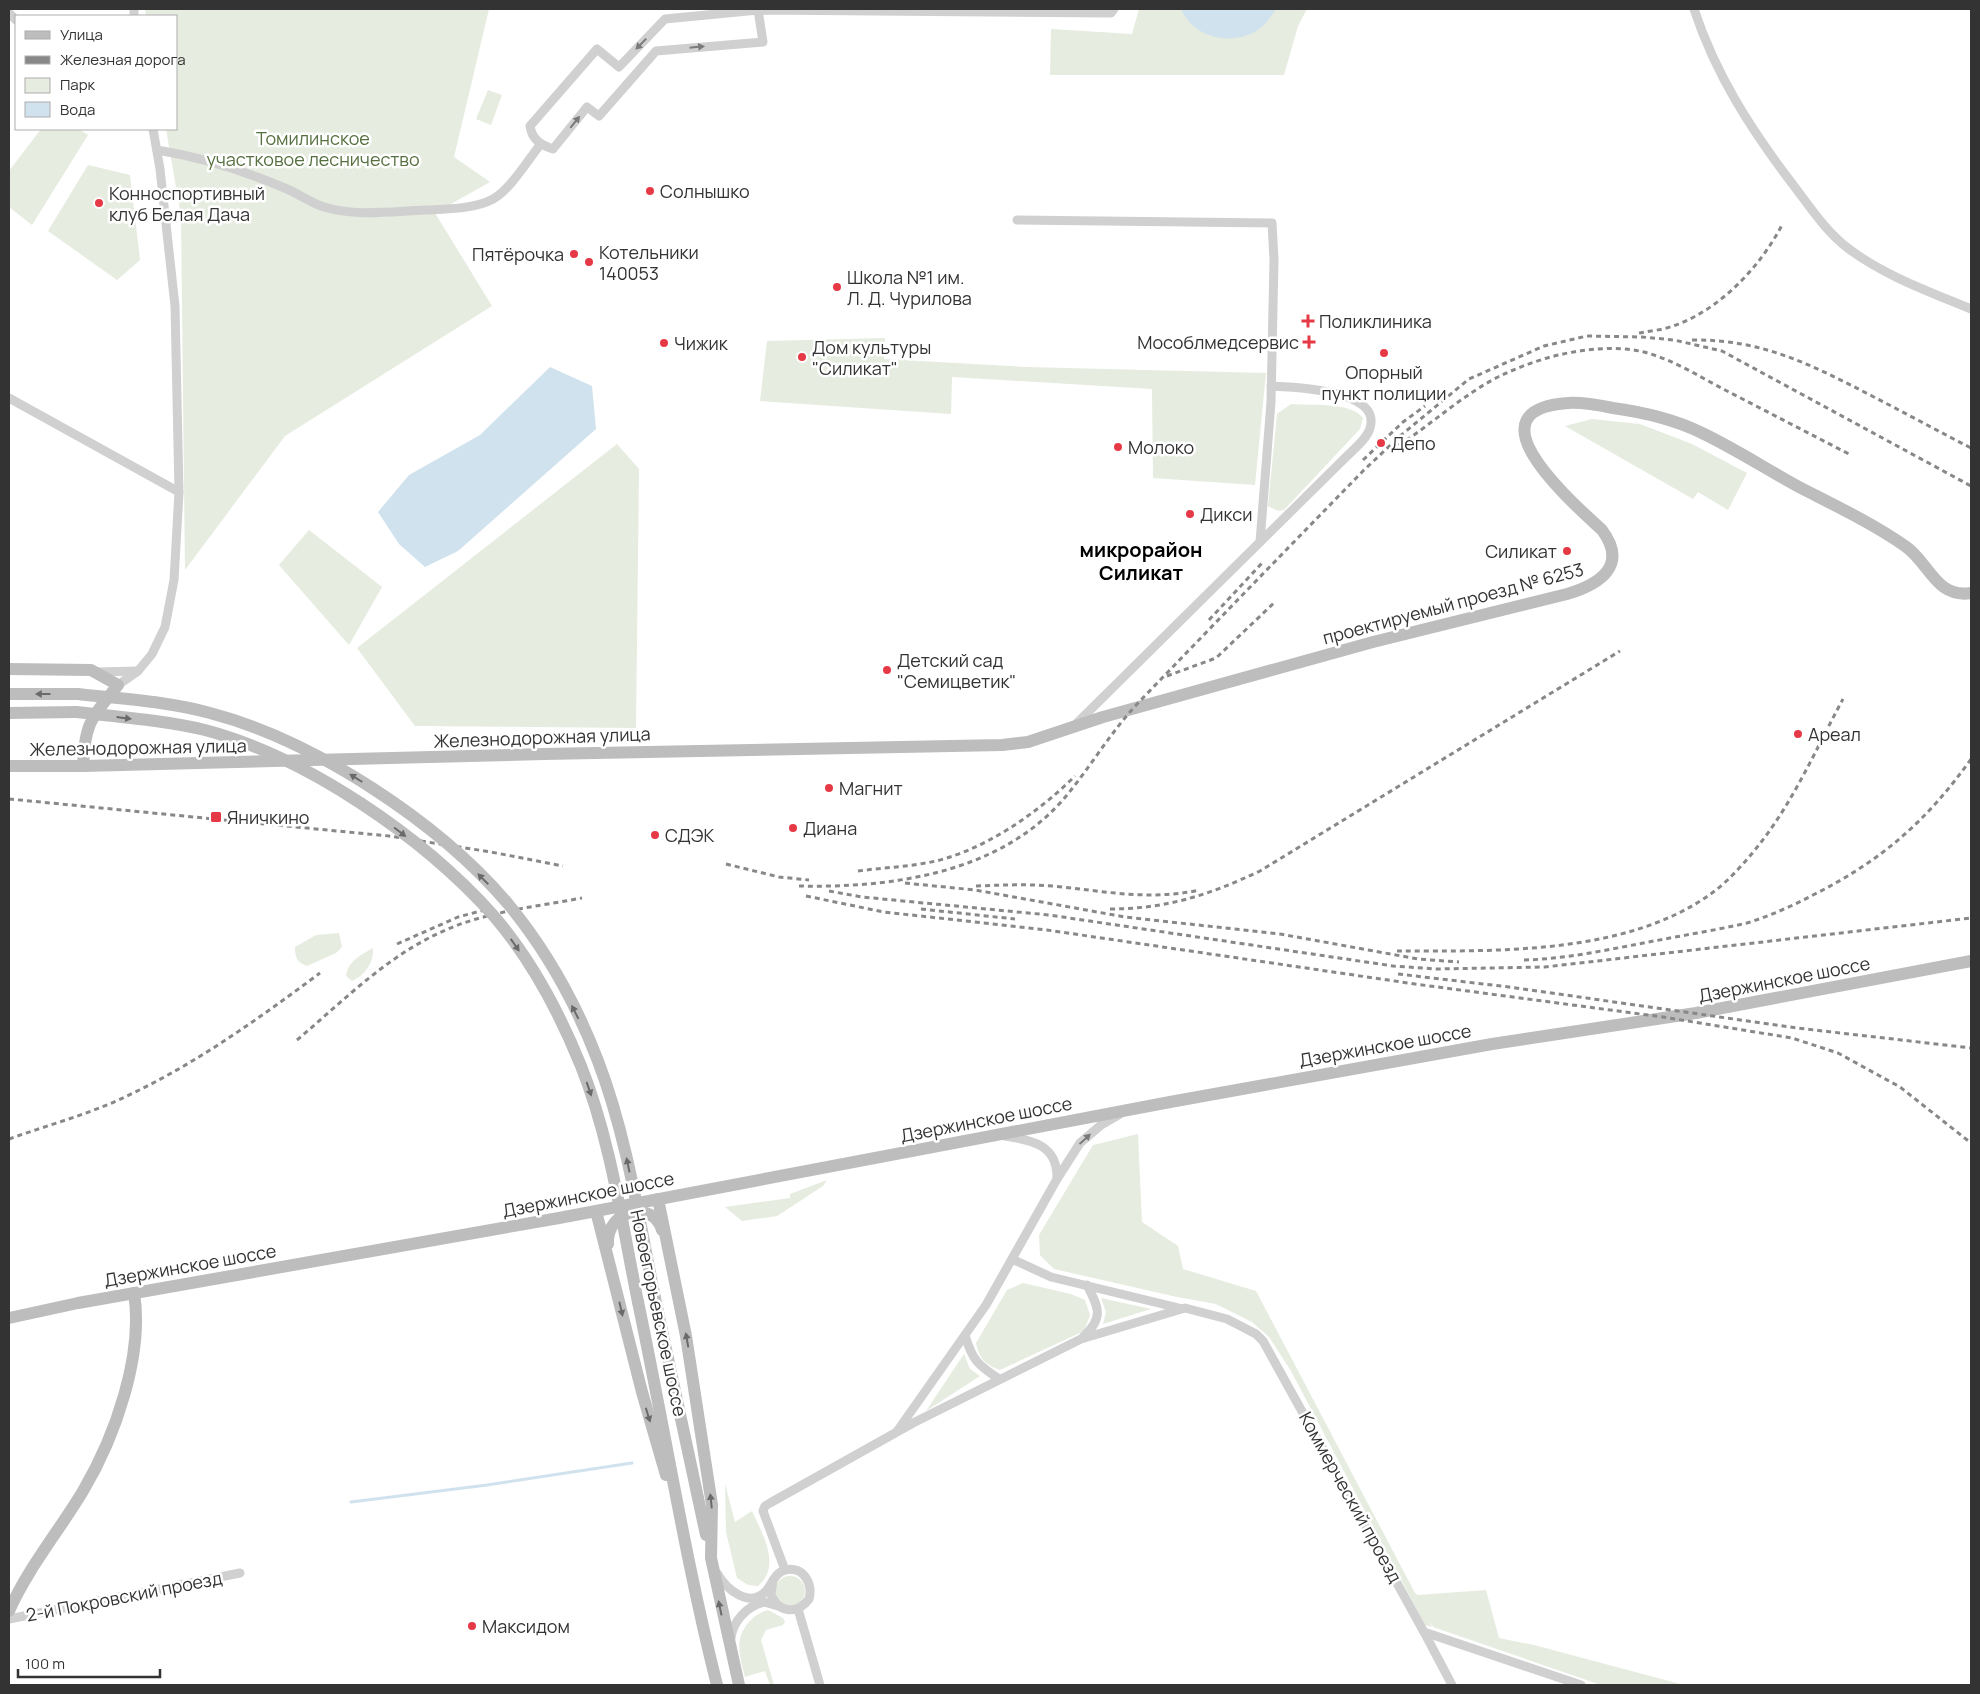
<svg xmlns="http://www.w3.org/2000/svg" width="1980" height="1694" viewBox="0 0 1980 1694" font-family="Manrope,sans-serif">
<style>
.green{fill:#e6ecdf}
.water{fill:#cfe2ee}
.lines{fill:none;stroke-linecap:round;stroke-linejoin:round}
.stream{stroke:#cfe2ee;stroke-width:3}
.street{stroke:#d0d0d0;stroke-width:9}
.secondary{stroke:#bdbdbd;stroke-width:12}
.rail{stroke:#888;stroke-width:3;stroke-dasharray:5 4;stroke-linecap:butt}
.secondary-bridge{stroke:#bdbdbd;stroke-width:12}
.oneway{fill:#7a7a7a}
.oneway2{fill:#6a6a6a}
.poi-dot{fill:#e63946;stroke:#fff;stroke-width:2}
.labels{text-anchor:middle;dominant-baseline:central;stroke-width:5;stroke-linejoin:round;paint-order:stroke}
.park-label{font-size:18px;fill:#56703f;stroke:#fff}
.poi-label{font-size:18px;fill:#333;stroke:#fff;text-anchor:start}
.street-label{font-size:18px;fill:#333;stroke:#fff}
.quarter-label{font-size:20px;font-weight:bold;fill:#000;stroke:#fff}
</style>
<rect width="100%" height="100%" fill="#fff"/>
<g class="green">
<polygon points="145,9 489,9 454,157 490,182 435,213 492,306 285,436 185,570 181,216 166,129 176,129 176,16 146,16"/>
<polygon points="1139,9 1307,9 1298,26 1284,75 1050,75 1051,29 1132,34"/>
<polygon points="488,90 502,95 491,125 476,119"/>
<polygon points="41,129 79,129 88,135 32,225 9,207 9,171"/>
<polygon points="88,165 130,175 140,260 117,280 48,231"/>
<polygon points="885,338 884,359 1026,367 1266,373 1255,485 1153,478 1152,389 952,377 951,414 760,401 767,341"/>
<path d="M 1291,404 C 1312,406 1349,401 1363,418 L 1360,429 L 1284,510 L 1278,511 L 1268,506 L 1277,414 Z"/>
<polygon points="1592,419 1640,424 1692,444 1747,473 1728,510 1698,492 1693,499 1565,426"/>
<polygon points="617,444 639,469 636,728 415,726 357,648"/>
<polygon points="309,530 382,587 349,645 279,565"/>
<path d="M 339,933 L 342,947 L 336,953 L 307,966 C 297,962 295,958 295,947 L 316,935 Z"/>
<path d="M 373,948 C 374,963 365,975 352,981 L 346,976 C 348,961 361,955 373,948 Z"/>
<polygon points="1138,1134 1142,1222 1178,1246 1183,1269 1256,1291 1415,1593 1418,1595 1486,1590 1499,1638 1534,1645 1684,1685 1601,1685 1433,1627 1430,1621 1432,1627 1425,1625 1291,1371 1269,1337 1252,1322 1216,1304 1177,1297 1054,1269 1040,1255 1039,1235 1093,1145"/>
<polygon points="827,1180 823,1186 777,1216 742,1221 725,1207 790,1198 790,1194"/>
<path d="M 1023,1283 L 1071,1294 L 1085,1300 L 1090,1315 L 1084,1331 L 1000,1370 C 985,1365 979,1358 976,1343 L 1007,1290 Z"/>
<polygon points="1101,1298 1151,1309 1103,1324 1106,1312"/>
<polygon points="964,1354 970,1369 980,1376 926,1411"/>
<path d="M 725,1484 L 735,1522 L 752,1511 C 762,1533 782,1566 758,1586 L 748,1585 L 737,1578 L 726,1532 Z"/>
<circle cx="790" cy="1591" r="15"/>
<path d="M 768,1610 L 783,1618 L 785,1622 L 783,1625 L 766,1630 L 761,1640 L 774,1685 L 770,1685 L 765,1671 L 745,1677 C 740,1657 734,1640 748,1623 C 753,1617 760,1612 768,1610 Z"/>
</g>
<g class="water">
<path d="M 1181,9 L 1276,9 C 1271,17 1264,27 1255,32 C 1228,46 1193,37 1181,9 Z"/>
<polygon points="550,367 592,386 596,429 458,551 425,567 399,544 378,512 409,475 480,435"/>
</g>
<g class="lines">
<polyline class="stream" points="351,1502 487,1485 632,1463"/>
<g class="street">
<polyline points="134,9 134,16"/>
<path d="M 758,9 L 758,10 L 763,42 L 656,51 L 599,116 L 587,107 L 553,149 C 541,145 532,140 530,126 L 597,49 L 619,67 L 665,19 L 758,10 L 1111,13 L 1114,9"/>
<path d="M 1694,9 C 1716,76 1752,131 1794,186 C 1810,207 1827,233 1849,249 C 1885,276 1930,292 1971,309"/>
<polyline points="9,13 16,20"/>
<path d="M 157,150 C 201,157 245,171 287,189 C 299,194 311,203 324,207 C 356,217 394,211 426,210 C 447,209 475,209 493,199 C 510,190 528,160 540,145"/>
<polyline points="1017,220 1272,223 1274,260 1271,402 1260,542"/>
<polyline points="9,398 179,492"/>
<polyline points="97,672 138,671"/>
<polyline points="118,685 138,671 152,654 165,627 174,580 179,492 175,306 160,169 153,129"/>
<path d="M 1074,726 L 1346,457 C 1354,449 1367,439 1370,428 C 1382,389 1292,387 1271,386"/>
<path d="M 1005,1136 C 1032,1140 1058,1145 1057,1179"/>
<polyline points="1012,1259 1051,1277 1179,1308"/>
<path d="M 965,1335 C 972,1360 978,1365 999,1379"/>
<path d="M 1083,1337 C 1104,1318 1099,1308 1087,1285"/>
<polyline points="898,1430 986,1305 1057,1179 1080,1143 1101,1125 1120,1114"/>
<polyline points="785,1570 763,1511 765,1506 770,1503 913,1423 1081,1339 1185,1308 1227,1319 1256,1334 1263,1341 1424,1632 1581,1685"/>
<path d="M 717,1573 C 726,1589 750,1610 767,1590 C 773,1582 775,1573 785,1570 C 804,1565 813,1585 809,1599 C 797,1615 779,1613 771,1595 L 773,1580"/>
<polyline points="798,1609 820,1685"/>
<polyline points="9,1619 240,1573"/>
<polyline points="1424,1632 1452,1685"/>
<path d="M 731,1638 C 733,1621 747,1606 764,1602 L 778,1606"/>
</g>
<g class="secondary">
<path d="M 9,669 L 91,670 L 118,685 C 91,719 85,722 83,766"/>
<polyline points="9,694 78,694"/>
<polyline points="9,713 76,712"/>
<path d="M 9,766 L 83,766 L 544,754 L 1002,745 L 1028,742 L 1103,717 L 1373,642 L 1567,594 C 1601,584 1628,565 1602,530 C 1573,503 1465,410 1568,403 C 1583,402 1598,405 1613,408 C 1642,412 1673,419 1700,432 C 1734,448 1766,469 1799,487 C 1834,505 1872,523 1905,546 C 1929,562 1936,599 1971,593"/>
<polyline points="658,1199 686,1336 712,1505 711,1558 739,1685"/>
<polyline points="596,1211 642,1392 666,1475"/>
<path d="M 608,1244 C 606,1210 653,1199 662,1230"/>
<polyline points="655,1298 706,1535"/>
<path d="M 638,1302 C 665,1430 685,1559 717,1685"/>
<polyline points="9,1318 78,1303 559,1218 1170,1102 1492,1044 1696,1013 1971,961"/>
<path d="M 9,1611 C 28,1568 59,1531 83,1491 C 115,1437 144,1355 134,1293"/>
</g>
<g class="rail">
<path d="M 1639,333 C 1650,331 1662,330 1673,326 C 1720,310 1760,267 1782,225"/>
<path d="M 1692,340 C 1762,339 1812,365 1872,396 C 1905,413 1938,431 1971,448"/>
<path d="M 1391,450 C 1428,428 1459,397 1498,377 C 1537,358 1581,346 1626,349 C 1662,352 1696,375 1727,391 C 1768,412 1808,433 1849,454"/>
<polyline points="1363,460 1403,422 1425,406"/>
<polyline points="1209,620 1263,562"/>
<polyline points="1167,676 1216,658 1276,601"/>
<polyline points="9,799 389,836 491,852 563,866"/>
<polyline points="726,864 779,877 809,880"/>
<path d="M 858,871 C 880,868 903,867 926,863 C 979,854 1037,814 1075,776"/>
<polyline points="905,883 975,890 1125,917 1280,934 1418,959 1459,962"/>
<path d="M 799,886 C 890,888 996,874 1061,802 C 1089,770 1110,732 1140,701 C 1214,624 1289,547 1363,471 L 1400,436 L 1469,379 L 1544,346 L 1587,336 L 1642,337 L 1674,340 L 1722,351 L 1971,486"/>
<path d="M 976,886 C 1002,885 1027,884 1053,886 C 1104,891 1148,901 1200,890"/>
<polyline points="829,891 862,897 1049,915 1393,966 1436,969 1545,967 1971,918"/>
<polyline points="806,896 884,912 1047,930 1415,984 1663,1017 1792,1038 1838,1053 1900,1087 1971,1143"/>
<polyline points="921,909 1015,919"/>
<path d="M 1110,909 C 1166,909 1209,895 1260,871 L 1620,651"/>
<polyline points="397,944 458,917 492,908"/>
<path d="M 1397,951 C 1497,951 1627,955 1712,893 C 1731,879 1748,859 1762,841 C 1795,798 1817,747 1843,699"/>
<path d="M 1524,960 C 1567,959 1611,949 1654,941 C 1685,935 1717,930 1747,923 C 1770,916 1792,906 1813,895 C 1881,861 1927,821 1971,759"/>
<polyline points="1398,974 1509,987 1797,1028 1971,1048"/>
<path d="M 297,1040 C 342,1002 385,958 439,933 C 483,912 534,907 582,898"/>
<path d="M 9,1139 C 48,1125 90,1114 127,1096 C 197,1063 258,1019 320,973"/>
</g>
<g class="secondary-bridge">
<path d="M 78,694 C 121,699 167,701 210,713 C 314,740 440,823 509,905 C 546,950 577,1006 598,1061 C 627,1137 639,1219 655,1298"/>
<path d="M 76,712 C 119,717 163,720 205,730 C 307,757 423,837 493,915 C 530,958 560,1014 581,1066 C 611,1141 622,1224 638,1302"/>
</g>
</g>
<defs><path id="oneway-solid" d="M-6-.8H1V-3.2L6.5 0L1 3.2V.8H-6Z" transform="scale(1.25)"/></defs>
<g class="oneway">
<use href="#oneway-solid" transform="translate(641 44) rotate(134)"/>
<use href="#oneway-solid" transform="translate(697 47) rotate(-6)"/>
<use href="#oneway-solid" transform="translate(575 122) rotate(-51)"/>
<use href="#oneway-solid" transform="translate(1085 1139) rotate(-43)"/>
</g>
<g class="oneway2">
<use href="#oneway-solid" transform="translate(43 694) rotate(-180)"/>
<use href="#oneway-solid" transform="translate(124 718) rotate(7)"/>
<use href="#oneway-solid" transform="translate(356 778) rotate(-148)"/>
<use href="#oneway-solid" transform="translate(400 832) rotate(37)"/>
<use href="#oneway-solid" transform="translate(483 879) rotate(-135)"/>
<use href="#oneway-solid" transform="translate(515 945) rotate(55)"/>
<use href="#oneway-solid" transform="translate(575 1012) rotate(-117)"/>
<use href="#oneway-solid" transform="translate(589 1089) rotate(71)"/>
<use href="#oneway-solid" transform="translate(628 1165) rotate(-102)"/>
<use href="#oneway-solid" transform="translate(621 1309) rotate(77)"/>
<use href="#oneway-solid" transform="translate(687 1340) rotate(-100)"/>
<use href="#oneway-solid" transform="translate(648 1415) rotate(73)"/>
<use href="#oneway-solid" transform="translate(711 1501) rotate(-96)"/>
<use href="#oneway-solid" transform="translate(720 1608) rotate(-102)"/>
</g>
<g class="poi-dot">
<circle cx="650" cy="191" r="5"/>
<circle cx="99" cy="203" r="5"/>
<circle cx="574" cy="254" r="5"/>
<circle cx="589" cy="262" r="5"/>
<circle cx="837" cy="287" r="5"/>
<path d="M1305.5 313.5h5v5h5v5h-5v5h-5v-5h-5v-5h5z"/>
<path d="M1306.5 334.5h5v5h5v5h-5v5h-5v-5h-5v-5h5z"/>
<circle cx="664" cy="343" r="5"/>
<circle cx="1384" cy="353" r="5"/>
<circle cx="802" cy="357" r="5"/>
<circle cx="1381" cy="443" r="5"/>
<circle cx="1118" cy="447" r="5"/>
<circle cx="1190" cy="514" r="5"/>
<circle cx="1567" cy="551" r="5"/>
<circle cx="887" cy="670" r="5"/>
<circle cx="1798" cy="734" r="5"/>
<circle cx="829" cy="788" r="5"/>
<rect x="210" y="811" width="12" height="12" rx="2.5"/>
<circle cx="793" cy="828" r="5"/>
<circle cx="655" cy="835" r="5"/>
<circle cx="472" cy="1626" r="5"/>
</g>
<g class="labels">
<g class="park-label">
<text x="313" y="138">Томилинское<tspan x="313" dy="21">участковое лесничество</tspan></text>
</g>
<g class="poi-label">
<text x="660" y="191">Солнышко</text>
<text x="109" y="193">Конноспортивный<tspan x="109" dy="21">клуб Белая Дача</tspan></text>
<text x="599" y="252">Котельники<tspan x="599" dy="21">140053</tspan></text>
<text x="564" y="254" text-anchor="end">Пятёрочка</text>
<text x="847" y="277">Школа №1 им.<tspan x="847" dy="21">Л. Д. Чурилова</tspan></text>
<text x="1319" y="321">Поликлиника</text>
<text x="1299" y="342" text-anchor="end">Мособлмедсервис</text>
<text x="674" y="343">Чижик</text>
<text x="812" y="347">Дом культуры<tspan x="812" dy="21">"Силикат"</tspan></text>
<text x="1384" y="372" text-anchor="middle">Опорный<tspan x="1384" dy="21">пункт полиции</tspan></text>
<text x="1391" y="443">Депо</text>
<text x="1128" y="447">Молоко</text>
<text x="1200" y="514">Дикси</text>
<text x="1557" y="551" text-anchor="end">Силикат</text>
<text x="897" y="660">Детский сад<tspan x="897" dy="21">"Семицветик"</tspan></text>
<text x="1808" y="734">Ареал</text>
<text x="839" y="788">Магнит</text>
<text x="227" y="817">Яничкино</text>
<text x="803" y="828">Диана</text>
<text x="665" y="835">СДЭК</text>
<text x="482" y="1626">Максидом</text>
</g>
<g class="street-label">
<text transform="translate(1453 603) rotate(-15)">проектируемый проезд № 6253</text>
<text transform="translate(542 737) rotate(-2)">Железнодорожная улица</text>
<text transform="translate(138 747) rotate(-1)">Железнодорожная улица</text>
<text transform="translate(1784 979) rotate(-11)">Дзержинское шоссе</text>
<text transform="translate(1385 1045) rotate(-10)">Дзержинское шоссе</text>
<text transform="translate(986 1119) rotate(-11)">Дзержинское шоссе</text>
<text transform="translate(588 1194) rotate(-11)">Дзержинское шоссе</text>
<text transform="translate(190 1265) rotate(-10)">Дзержинское шоссе</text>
<text transform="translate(659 1313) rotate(78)">Новоегорьевское шоссе</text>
<text transform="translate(1351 1497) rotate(61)">Коммерческий проезд</text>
<text transform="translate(124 1596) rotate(-11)">2-й Покровский проезд</text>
</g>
<g class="quarter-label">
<text x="1141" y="549">микрорайон<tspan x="1141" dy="23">Силикат</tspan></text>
</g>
</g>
<rect width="1980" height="1694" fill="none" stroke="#333333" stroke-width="20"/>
<rect x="15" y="15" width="162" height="115" fill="#ffffff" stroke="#adadad"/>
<rect x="25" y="31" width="25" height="8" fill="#bdbdbd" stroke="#adadad"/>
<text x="60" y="40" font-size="15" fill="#333333">Улица</text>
<rect x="25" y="56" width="25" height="8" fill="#888888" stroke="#adadad"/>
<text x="60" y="65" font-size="15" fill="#333333">Железная дорога</text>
<rect x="25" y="78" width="25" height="15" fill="#e6ecdf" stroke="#adadad"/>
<text x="60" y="90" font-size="15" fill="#333333">Парк</text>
<rect x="25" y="102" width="25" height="15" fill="#cfe2ee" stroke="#adadad"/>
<text x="60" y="115" font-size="15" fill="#333333">Вода</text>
<path d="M18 1669v8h142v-8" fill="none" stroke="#333333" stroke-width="2.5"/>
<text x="25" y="1669" font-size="15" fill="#333333" stroke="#ffffff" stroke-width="4" paint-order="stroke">100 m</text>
</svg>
